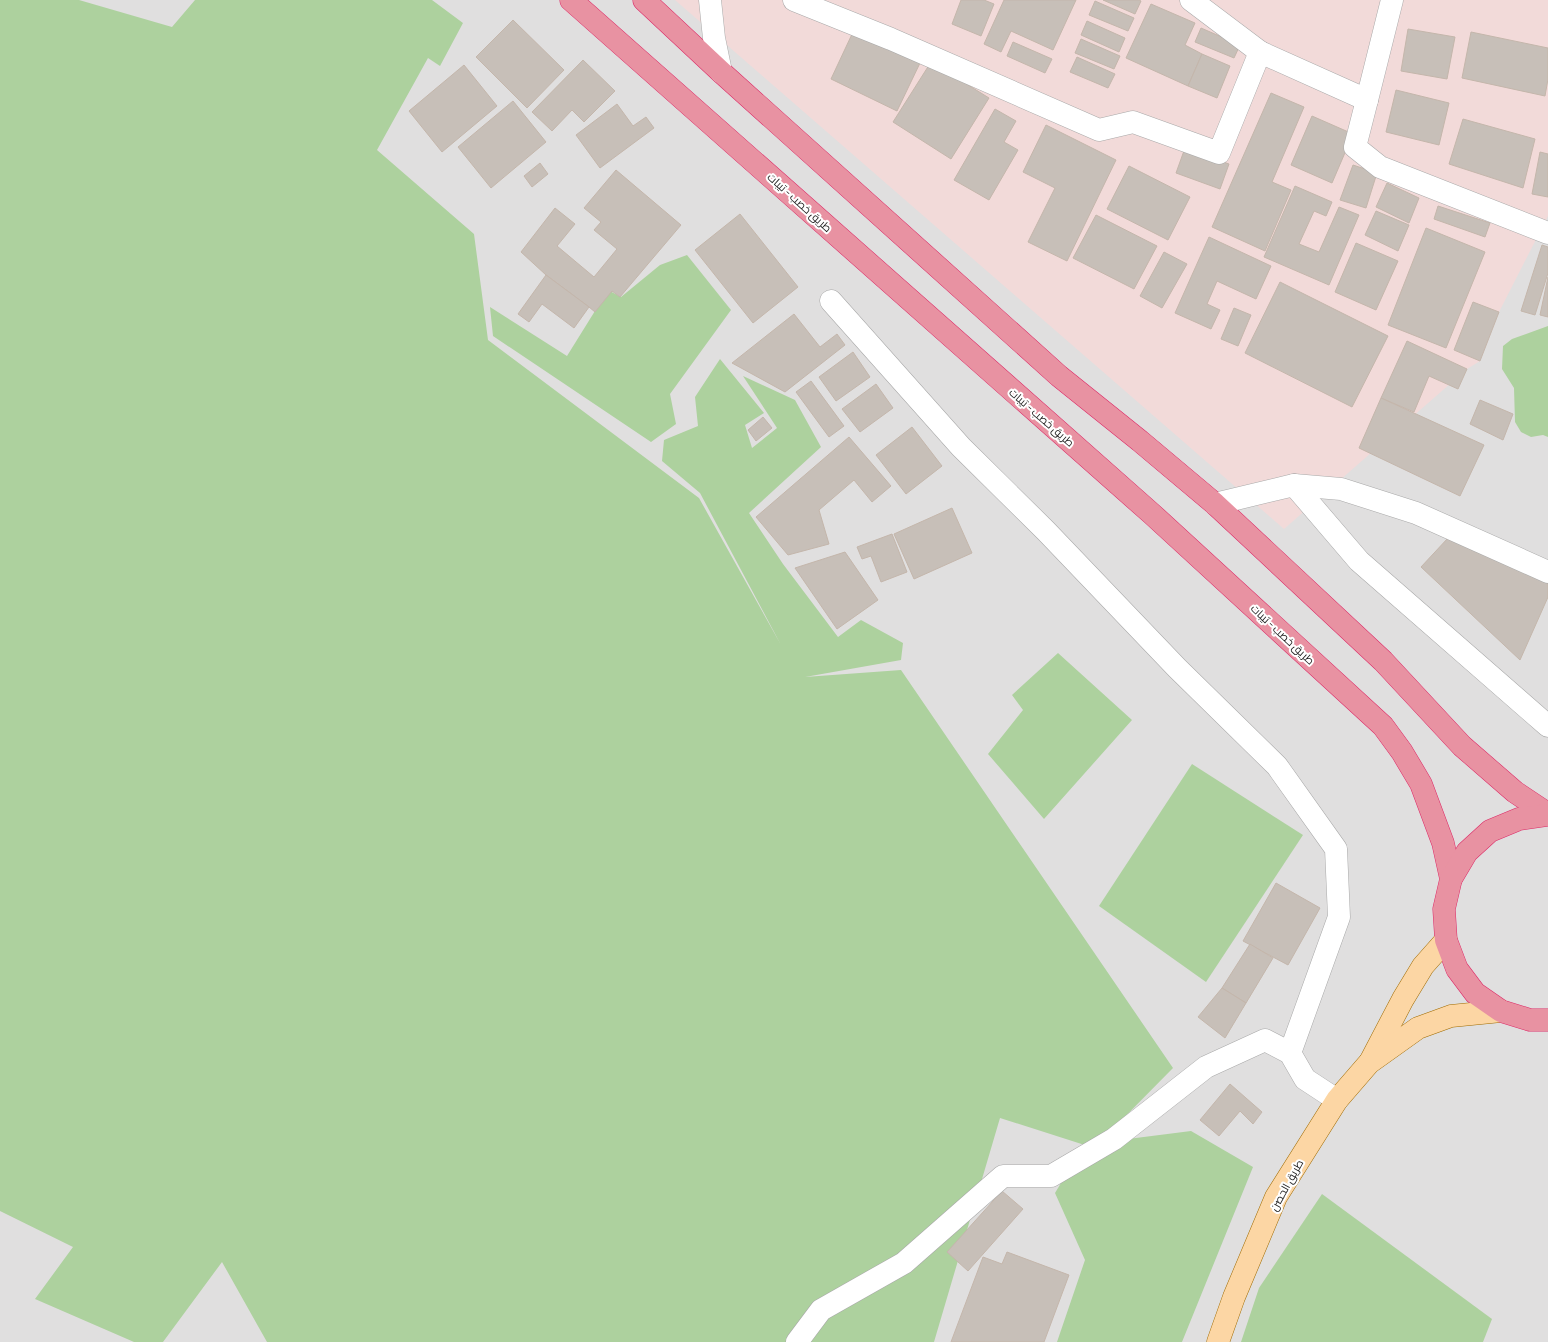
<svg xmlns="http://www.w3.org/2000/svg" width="1548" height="1342" viewBox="0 0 1548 1342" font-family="Barlow,Cairo,sans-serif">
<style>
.residential{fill:#e0dfdf}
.commercial{fill:#f2dad9}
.forest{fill:#add19e}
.building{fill:#c7bfb8;stroke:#c4b6ab}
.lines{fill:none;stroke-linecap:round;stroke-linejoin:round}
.minor-casing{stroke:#a9a9a9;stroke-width:23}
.major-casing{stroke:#a06b00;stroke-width:23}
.highway-casing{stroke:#dc2a67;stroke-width:23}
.minor{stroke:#fff;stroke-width:22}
.major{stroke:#fcd6a4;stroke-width:22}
.highway{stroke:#e892a2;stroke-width:22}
.labels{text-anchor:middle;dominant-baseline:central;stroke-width:4;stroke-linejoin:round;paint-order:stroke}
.street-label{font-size:11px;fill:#222;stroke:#fff}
</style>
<rect width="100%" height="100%" fill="#f2efe9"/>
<rect class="residential" x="0" y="0" width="1548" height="1342"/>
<polygon class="commercial" points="675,0 1548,0 1548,216 1499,312 1480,361 1467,369 1284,529"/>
<g class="forest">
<polygon points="0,0 79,0 172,27 195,0 432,0 463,23 440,66 428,58 377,150 474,234 488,340 699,498 781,645 700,493 662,461 664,440 698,426 695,397 720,359 764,413 745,425 752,448 777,428 743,376 795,400 821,447 749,513 783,564 838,637 861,620 903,643 901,660 805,677 901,670 1173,1068 1094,1148 1000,1118 934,1342 267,1342 222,1262 163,1342 134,1342 35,1299 73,1247 0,1211"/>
<polygon points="687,255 731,310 670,394 676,424 651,442 493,336 490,307 567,356 608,290 621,297 660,265"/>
<polygon points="1548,326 1548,437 1543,435 1531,437 1521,432 1515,422 1514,388 1502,369 1503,346 1512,339"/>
<polygon points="1058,653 1132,720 1044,819 988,754 1023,710 1012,695"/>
<polygon points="1192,764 1303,835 1206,982 1099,906"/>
<polygon points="1191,1131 1253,1167 1182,1342 1057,1342 1085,1260 1055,1193 1076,1158 1128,1139"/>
<polygon points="1322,1194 1492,1319 1483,1342 1241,1342 1259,1288"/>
</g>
<g class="building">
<polygon points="961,0 984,0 994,4 981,36 952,24"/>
<polygon points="1004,0 1076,0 1053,50 1011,31 1001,52 984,44"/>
<polygon points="1103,0 1139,0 1141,1 1135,14"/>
<polygon points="1095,1 1134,18 1128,31 1089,15"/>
<polygon points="1151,4 1195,23 1185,45 1202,54 1188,86 1126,58"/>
<polygon points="513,20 564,70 527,108 476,57"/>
<polygon points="1087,21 1125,38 1119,52 1081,35"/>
<polygon points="1201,28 1240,45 1234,58 1195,42"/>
<polygon points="1408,29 1455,37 1447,79 1401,71"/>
<polygon points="853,32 920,63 897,111 831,79"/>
<polygon points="1471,32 1548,48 1548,79 1545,96 1462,78"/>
<polygon points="1081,39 1120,56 1114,69 1075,53"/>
<polygon points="1013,42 1052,59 1045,73 1007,56"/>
<polygon points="1202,54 1230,66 1217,98 1188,86"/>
<polygon points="1077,57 1115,74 1108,88 1070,72"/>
<polygon points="583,60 615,91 584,122 572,110 552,131 532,112"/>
<polygon points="931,62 989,98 951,159 893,122"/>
<polygon points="464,65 497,106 442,152 409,111"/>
<polygon points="1396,90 1449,103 1439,145 1386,132"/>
<polygon points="1271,93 1304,107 1272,182 1291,190 1265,251 1212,227"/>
<polygon points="513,101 546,142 491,188 458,147"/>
<polygon points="617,104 633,126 646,117 654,128 600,168 576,135"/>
<polygon points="995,109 1016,121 1004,142 1018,150 989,200 954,180"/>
<polygon points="1312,116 1353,134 1332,183 1291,165"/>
<polygon points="1463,119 1535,139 1523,188 1449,164"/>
<polygon points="1046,125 1116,160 1067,261 1028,242 1055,188 1023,172"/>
<polygon points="1185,148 1229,164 1220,189 1176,173"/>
<polygon points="1540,152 1548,154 1548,197 1532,194"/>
<polygon points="540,163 548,174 532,187 524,176"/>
<polygon points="1353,165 1377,173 1366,208 1340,200"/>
<polygon points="1129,166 1190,197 1168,240 1107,209"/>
<polygon points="616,170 681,225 620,297 612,291 595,312 589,307 546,275 521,252 555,208 575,224 557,246 594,277 617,249 594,230 601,222 584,208"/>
<polygon points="1387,183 1419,198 1409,223 1376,207"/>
<polygon points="1295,186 1332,202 1326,216 1314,211 1299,244 1319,252 1339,207 1359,215 1329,285 1264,257"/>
<polygon points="1438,206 1490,223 1485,237 1434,219"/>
<polygon points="1376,211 1409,225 1398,251 1365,235"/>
<polygon points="740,214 798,287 753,323 695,250"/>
<polygon points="1096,215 1157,246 1134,289 1073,258"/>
<polygon points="1426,228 1485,252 1446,348 1388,325"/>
<polygon points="1209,237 1271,266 1256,299 1217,281 1207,304 1220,310 1211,329 1175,313"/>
<polygon points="1356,243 1398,261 1376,310 1335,292"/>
<polygon points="1542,245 1548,247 1548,273 1535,315 1521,311"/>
<polygon points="1164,252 1187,264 1162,308 1140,296"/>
<polygon points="546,275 589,307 574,328 542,304 529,322 518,314"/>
<polygon points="1548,277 1548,317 1540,315"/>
<polygon points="1280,282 1388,336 1352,407 1245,353"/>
<polygon points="1473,302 1499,312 1480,361 1454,350"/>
<polygon points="1234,308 1251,315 1238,346 1221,339"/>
<polygon points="794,314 820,347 837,334 845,345 785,392 732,363"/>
<polygon points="1407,341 1467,369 1458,389 1429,376 1414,412 1381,398"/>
<polygon points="853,352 870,377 836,401 819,377"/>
<polygon points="811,381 844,426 829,437 796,392"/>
<polygon points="876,384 893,408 860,432 842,409"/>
<polygon points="1381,398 1484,445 1460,496 1359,448"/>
<polygon points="1480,400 1513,414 1503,440 1470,424"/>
<polygon points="763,417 772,428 756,441 748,430"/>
<polygon points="912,427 942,466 906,494 876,455"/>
<polygon points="849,437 891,486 872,502 854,480 819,510 829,544 788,555 756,517"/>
<polygon points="952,508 972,553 914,579 894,534"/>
<polygon points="892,534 907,572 881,582 871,556 862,559 857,547"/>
<polygon points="1448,538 1548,583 1548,597 1520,660 1421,567"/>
<polygon points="845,552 878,600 837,629 795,568"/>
<polygon points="1276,883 1320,908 1288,965 1243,941"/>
<polygon points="1250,944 1273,958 1246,1003 1222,988"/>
<polygon points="1222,988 1246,1003 1225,1038 1198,1017"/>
<polygon points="1230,1084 1262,1112 1253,1124 1240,1111 1219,1136 1200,1120"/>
<polygon points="1002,1191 1023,1209 968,1271 947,1252"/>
<polygon points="1007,1252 1069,1275 1044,1342 951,1342 983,1257 1002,1264"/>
</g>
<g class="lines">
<g class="minor-casing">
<g id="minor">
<polyline points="710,0 714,38 721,72"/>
<polyline points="794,0 891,39 1099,130 1133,122 1219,153 1260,52 1367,100 1392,0"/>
<polyline points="1191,0 1260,52"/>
<polyline points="1367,100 1355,147 1380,167 1548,233"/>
<polyline points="831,301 961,447 1046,531 1177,668 1277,766 1336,849 1339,917 1290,1053"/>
<polyline points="1294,485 1359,561 1548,726"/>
<polyline points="1215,504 1294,485 1341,489 1416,513 1548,572"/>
<polyline points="797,1342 821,1310 904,1263 1003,1176 1051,1176 1114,1139 1206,1067 1265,1040 1290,1053 1305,1079 1337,1100"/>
</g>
</g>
<g class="major-casing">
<g id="major">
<polyline points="1371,1060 1403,999 1423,966 1446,940"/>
<polyline points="1218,1342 1234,1297 1276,1197 1337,1100 1369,1063 1418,1028 1451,1016 1501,1011"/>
</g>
</g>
<g class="highway-casing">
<g id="highway">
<polyline points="571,0 1152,514 1383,726 1402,752 1421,784 1443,843 1451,879"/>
<polyline points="644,0 721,72 1059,376 1140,441 1215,504 1383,661 1462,746 1515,792 1548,814"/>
<polyline points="1548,815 1519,819 1490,831 1467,852 1451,879 1444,909 1446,940 1457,969 1475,993 1501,1011 1530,1020 1548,1020"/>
</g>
</g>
<use href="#minor" class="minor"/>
<use href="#major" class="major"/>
<use href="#highway" class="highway"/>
</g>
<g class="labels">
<g class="street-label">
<text transform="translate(800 202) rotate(42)">طريق خصب - تيبات</text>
<text transform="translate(1042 417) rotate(41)">طريق خصب - تيبات</text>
<text transform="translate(1283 634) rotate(43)">طريق خصب - تيبات</text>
<text transform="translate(1286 1185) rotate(-61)">طريق الحصن</text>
</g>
</g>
</svg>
